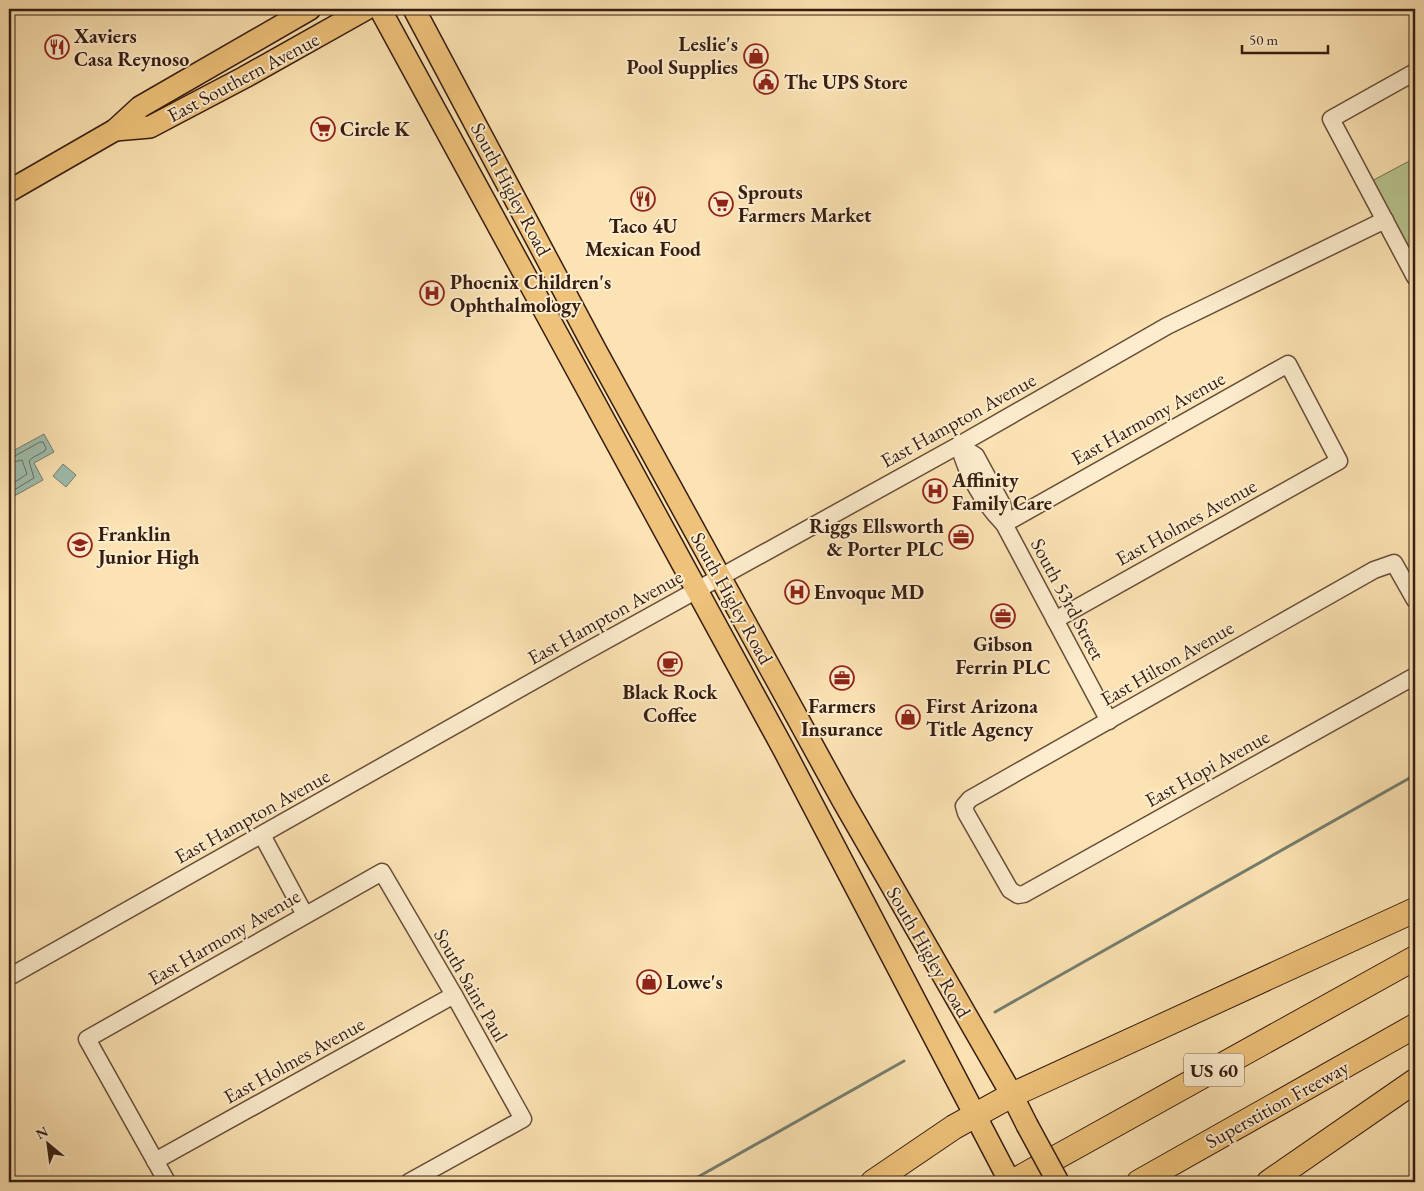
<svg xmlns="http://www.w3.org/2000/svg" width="1424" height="1191" viewBox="0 0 1424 1191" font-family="'EB Garamond',serif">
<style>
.green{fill:#b8c591;stroke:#777151}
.water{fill:#9fbeae;stroke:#757e6f}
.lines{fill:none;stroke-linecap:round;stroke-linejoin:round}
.shore{stroke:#6a6e60;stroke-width:1}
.stream{stroke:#757e6f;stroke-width:3}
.minor-casing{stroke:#684e3a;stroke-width:19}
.major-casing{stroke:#361d11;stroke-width:24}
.highway-casing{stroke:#361d11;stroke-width:26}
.minor{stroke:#fdedce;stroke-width:16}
.major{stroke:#eec27a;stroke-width:21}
.highway{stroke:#eec27a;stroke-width:24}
.major-bridge-casing{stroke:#361d11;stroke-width:24;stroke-linecap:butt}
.major-bridge{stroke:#eec27a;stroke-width:21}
.labels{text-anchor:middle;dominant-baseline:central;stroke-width:4;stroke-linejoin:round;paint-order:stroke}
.shield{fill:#fdedce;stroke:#725b4a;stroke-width:1}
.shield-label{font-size:19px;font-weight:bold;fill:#361d11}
.poi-label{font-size:20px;font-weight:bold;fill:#361d11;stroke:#fdedce;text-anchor:start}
.street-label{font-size:20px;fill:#361d11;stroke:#fdedce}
</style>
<rect width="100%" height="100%" fill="#fce3b3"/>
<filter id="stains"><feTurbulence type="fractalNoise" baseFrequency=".004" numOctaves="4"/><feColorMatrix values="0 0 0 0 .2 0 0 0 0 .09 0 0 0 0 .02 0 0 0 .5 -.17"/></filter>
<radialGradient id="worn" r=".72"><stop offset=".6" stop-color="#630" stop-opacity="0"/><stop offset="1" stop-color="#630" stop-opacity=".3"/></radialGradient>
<polygon class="green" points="1415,158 1415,277 1366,184"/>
<g class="water">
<polygon points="44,434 54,452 34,463 43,480 9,499 9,453"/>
<polygon points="63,464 76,475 66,487 53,476"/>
</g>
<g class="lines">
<g class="shore">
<polyline points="9,457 13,457 40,442 43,442 46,448 45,451 32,458 29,461 34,478 9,493"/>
<polyline points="9,463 22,460 27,474 9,486"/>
</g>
<g class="stream">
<polyline points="995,1012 1415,775"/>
<polyline points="689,1182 904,1061"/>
</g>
<g class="minor-casing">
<g id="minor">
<polyline points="1415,72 1331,119 1415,277"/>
<path d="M 959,445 C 966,473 983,503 1004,524 L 1109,721"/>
<polyline points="959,445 976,456 1003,506 1004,524"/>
<polyline points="1004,524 1288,364 1339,461 1055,620"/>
<polyline points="1415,600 1394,563 1374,570 970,799 964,806 966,813 1010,890 1018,895 1024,894 1415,676"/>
<polyline points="262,835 305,915"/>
<polyline points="9,977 576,657 959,445 1167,326 1385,220"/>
<polyline points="155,1161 454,995"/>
<polyline points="167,1182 87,1039 382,872 454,995 523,1119 409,1182"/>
</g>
</g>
<g class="major-casing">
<g id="major">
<polyline points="380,9 784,750 1010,1182"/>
<polyline points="414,9 596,351 843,801 1012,1095 1027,1125"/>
<polyline points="115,130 150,127 245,77 366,9"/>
<polyline points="9,191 115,130 140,107 310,9"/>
</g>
</g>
<g class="highway-casing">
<g id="highway">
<polyline points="873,1182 954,1127 1012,1095 1415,910"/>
<polyline points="1012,1182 1415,958"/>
<polyline points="1139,1182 1415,1026"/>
<polyline points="1269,1182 1415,1081"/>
</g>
</g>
<use href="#minor" class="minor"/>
<use href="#major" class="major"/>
<use href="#highway" class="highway"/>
<g class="major-bridge-casing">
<polyline id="major-bridge" points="1027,1125 1058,1182"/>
</g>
<use href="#major-bridge" class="major-bridge"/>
</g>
<defs>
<g id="restaurant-ring" transform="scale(1.25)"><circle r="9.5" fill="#fdedce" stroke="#8f2418" stroke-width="1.5"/><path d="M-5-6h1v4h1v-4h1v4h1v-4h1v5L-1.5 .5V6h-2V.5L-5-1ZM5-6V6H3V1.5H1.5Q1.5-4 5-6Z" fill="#8f2418"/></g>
<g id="shop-ring" transform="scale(1.25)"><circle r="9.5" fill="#fdedce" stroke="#8f2418" stroke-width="1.5"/><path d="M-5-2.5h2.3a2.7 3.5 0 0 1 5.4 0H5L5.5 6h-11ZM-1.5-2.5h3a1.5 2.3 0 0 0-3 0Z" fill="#8f2418"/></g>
<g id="civic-ring" transform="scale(1.25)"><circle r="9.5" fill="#fdedce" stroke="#8f2418" stroke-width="1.5"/><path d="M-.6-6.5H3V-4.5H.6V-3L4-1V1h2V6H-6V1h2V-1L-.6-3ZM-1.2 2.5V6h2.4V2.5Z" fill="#8f2418"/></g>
<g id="supermarket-ring" transform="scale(1.25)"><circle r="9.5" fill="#fdedce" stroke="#8f2418" stroke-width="1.5"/><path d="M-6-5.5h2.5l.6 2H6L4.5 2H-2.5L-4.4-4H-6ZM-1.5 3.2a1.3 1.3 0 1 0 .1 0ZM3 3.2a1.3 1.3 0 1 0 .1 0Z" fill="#8f2418"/></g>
<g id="hospital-ring" transform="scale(1.25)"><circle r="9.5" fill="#fdedce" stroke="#8f2418" stroke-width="1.5"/><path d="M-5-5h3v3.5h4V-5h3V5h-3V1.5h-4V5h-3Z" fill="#8f2418"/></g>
<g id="office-ring" transform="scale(1.25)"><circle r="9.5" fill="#fdedce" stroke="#8f2418" stroke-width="1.5"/><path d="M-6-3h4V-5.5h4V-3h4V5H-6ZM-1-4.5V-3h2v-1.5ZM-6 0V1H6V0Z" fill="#8f2418"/></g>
<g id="school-ring" transform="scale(1.25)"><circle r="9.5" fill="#fdedce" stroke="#8f2418" stroke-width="1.5"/><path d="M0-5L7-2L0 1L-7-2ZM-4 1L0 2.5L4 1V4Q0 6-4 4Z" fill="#8f2418"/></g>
<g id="cafe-ring" transform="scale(1.25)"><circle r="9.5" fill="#fdedce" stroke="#8f2418" stroke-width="1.5"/><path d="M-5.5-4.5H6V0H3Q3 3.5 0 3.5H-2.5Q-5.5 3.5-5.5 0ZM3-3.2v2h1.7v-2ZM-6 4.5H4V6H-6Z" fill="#8f2418"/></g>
</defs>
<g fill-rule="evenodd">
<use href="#restaurant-ring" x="57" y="47"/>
<use href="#shop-ring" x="756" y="56"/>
<use href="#civic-ring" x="766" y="82"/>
<use href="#supermarket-ring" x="323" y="129"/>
<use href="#restaurant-ring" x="643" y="199"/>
<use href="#supermarket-ring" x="721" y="204"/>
<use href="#hospital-ring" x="432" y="293"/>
<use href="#hospital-ring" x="935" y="491"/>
<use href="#office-ring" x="961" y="537"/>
<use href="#school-ring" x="80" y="545"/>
<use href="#hospital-ring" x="797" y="592"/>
<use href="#office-ring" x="1003" y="616"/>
<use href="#cafe-ring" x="670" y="664"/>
<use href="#office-ring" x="842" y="678"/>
<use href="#shop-ring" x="908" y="717"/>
<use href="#shop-ring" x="649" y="982"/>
</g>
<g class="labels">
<rect class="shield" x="1184" y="1053.5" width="60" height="33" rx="4"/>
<g class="shield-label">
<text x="1214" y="1070">US 60</text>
</g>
<g class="poi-label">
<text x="74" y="36">Xaviers<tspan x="74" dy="23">Casa Reynoso</tspan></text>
<text x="738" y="44" text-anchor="end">Leslie's<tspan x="738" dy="23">Pool Supplies</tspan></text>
<text x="784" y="82">The UPS Store</text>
<text x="340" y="129">Circle K</text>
<text x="738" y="192">Sprouts<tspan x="738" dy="23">Farmers Market</tspan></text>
<text x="643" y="226" text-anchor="middle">Taco 4U<tspan x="643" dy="23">Mexican Food</tspan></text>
<text x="450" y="282">Phoenix Children's<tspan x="450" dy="23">Ophthalmology</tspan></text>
<text x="952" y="480">Affinity<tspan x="952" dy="23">Family Care</tspan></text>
<text x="944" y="526" text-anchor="end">Riggs Ellsworth<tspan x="944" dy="23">&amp; Porter PLC</tspan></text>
<text x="98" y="534">Franklin<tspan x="98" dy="23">Junior High</tspan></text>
<text x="814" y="592">Envoque MD</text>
<text x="1003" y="644" text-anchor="middle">Gibson<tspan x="1003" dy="23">Ferrin PLC</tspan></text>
<text x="670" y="692" text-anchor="middle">Black Rock<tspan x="670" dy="23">Coffee</tspan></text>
<text x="842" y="706" text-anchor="middle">Farmers<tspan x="842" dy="23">Insurance</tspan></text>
<text x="926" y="706">First Arizona<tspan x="926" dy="23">Title Agency</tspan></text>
<text x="666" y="982">Lowe's</text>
</g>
<g class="street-label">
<text transform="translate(243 77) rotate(-28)">East Southern Avenue</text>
<text transform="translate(511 189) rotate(62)">South Higley Road</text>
<text transform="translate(1148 418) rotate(-29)">East Harmony Avenue</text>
<text transform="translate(958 420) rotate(-29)">East Hampton Avenue</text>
<text transform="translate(1186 522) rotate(-29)">East Holmes Avenue</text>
<text transform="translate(732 598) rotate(61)">South Higley Road</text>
<text transform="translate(1068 599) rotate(62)">South 53rd Street</text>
<text transform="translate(605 617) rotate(-29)">East Hampton Avenue</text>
<text transform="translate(1167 663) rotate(-30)">East Hilton Avenue</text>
<text transform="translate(1207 768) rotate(-29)">East Hopi Avenue</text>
<text transform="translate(252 816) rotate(-29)">East Hampton Avenue</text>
<text transform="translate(224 937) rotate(-30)">East Harmony Avenue</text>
<text transform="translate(929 952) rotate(60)">South Higley Road</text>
<text transform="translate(471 985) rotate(60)">South Saint Paul</text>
<text transform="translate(294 1060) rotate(-29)">East Holmes Avenue</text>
<text transform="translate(1277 1104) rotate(-29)">Superstition Freeway</text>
</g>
</g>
<rect width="1424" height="1191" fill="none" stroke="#fce3b3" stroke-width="30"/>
<rect x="10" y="10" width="1404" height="1171" fill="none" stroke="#361d11" stroke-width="2.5"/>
<rect x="15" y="15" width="1394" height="1161" fill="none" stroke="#361d11"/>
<g transform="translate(48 1144) rotate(331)" stroke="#fdedce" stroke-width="4" paint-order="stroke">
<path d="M0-4L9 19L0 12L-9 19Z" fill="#361d11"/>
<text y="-8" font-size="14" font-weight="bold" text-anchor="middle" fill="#361d11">N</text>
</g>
<path d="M1242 45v8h86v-8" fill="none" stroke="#361d11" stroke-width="2.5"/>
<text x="1249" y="45" font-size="15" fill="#361d11" stroke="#fdedce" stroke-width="4" paint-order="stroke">50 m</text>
<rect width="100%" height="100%" filter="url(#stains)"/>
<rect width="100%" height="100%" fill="url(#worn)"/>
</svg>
